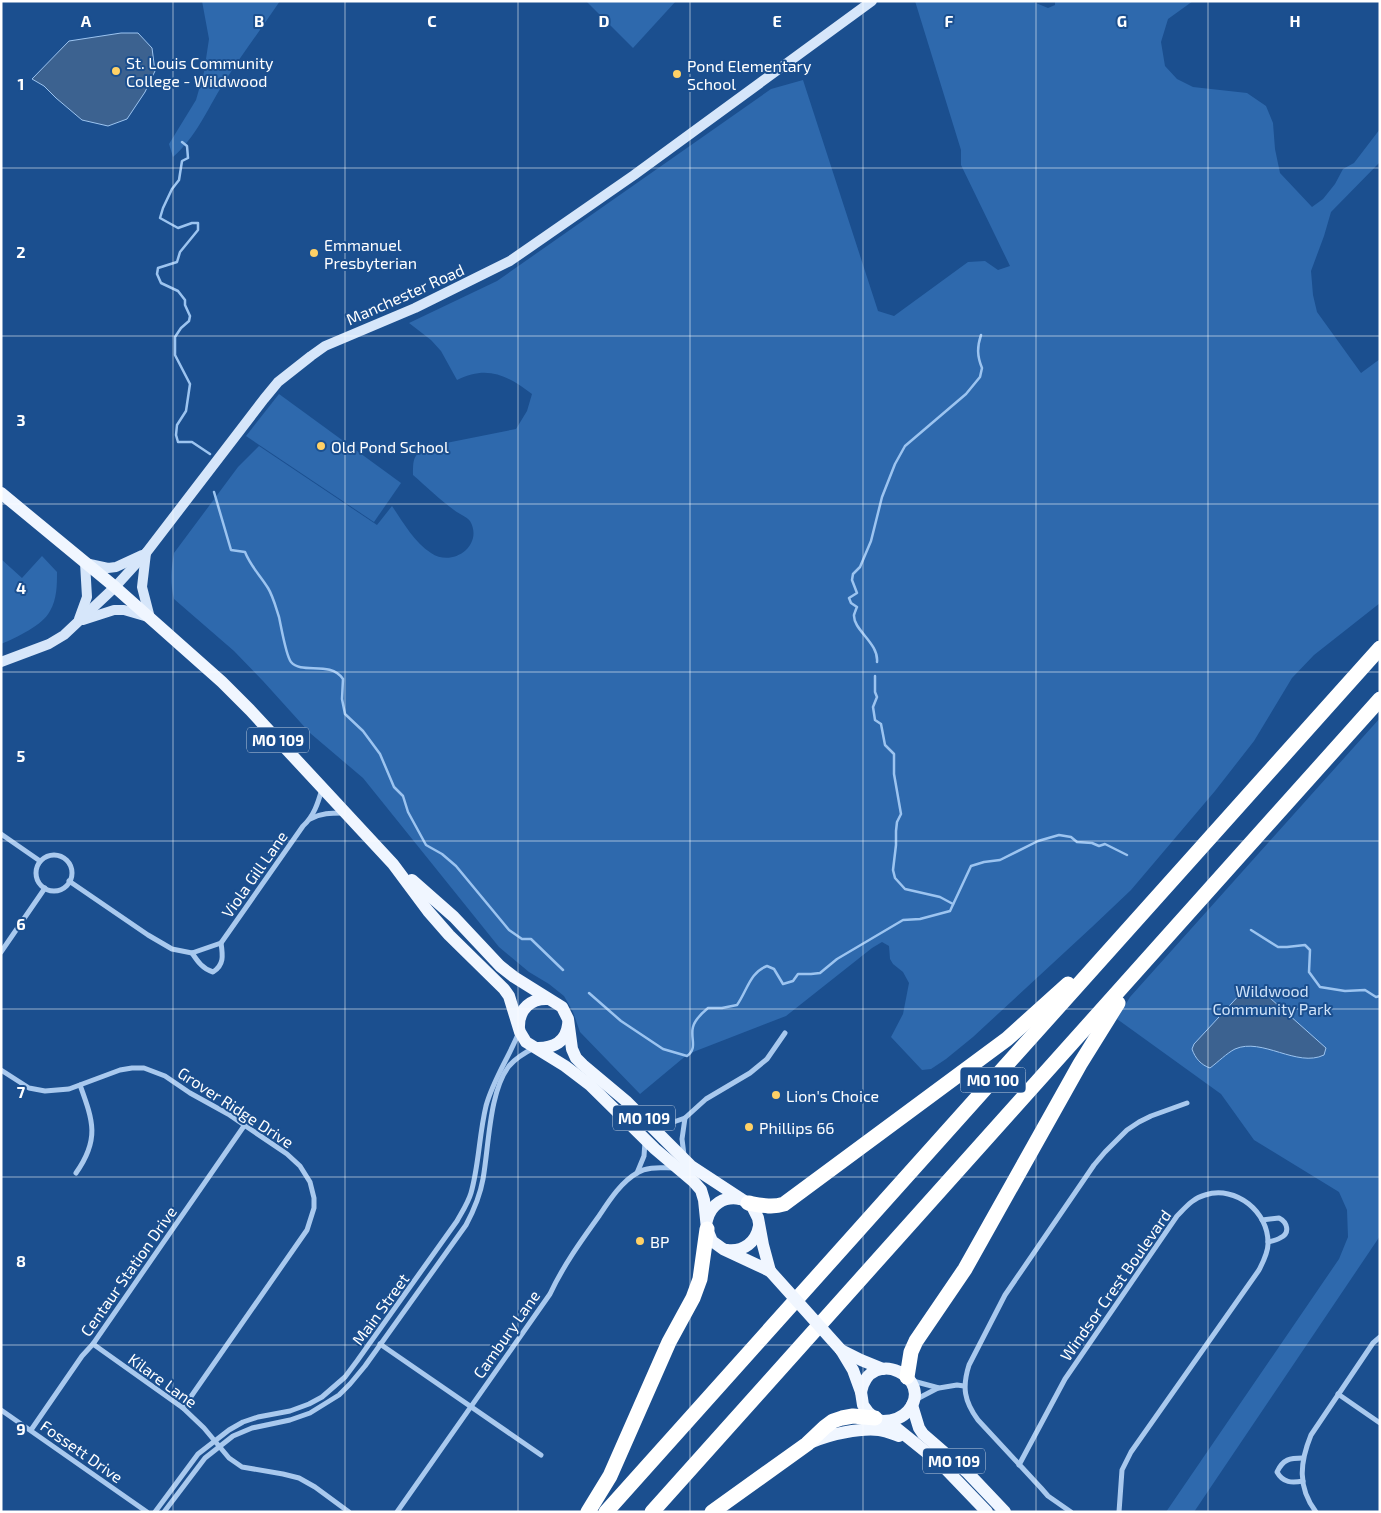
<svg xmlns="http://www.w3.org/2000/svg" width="1381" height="1513" viewBox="0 0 1381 1513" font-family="'Exo 2',sans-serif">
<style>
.green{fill:#2e69ad}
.water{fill:#3c6290;stroke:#9cc4f0}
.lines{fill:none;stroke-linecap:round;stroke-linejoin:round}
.stream{stroke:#9cc4f0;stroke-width:2.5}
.street{stroke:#a9c9ee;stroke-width:5}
.secondary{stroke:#d6e6fa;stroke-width:10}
.primary{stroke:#f0f6ff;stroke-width:12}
.highway{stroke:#fff;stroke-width:15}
.primary-bridge{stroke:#f0f6ff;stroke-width:12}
.grid{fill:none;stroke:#fff;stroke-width:1;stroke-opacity:0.55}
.poi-dot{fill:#ffd166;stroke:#1b4f8f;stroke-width:2}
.labels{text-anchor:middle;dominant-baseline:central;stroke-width:4;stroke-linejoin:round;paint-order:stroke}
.shield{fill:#1b4f8f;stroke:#bbcadd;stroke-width:1}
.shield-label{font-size:15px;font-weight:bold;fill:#fff}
.poi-label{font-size:16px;fill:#fff;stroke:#1b4f8f;text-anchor:start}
.street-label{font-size:16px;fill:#fff;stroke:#1b4f8f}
.park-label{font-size:16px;fill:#cfe3fa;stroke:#1b4f8f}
.grid-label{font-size:16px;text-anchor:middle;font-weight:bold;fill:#fff;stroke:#1b4f8f;stroke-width:4;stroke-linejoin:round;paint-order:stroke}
</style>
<rect width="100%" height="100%" fill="#1b4f8f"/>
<g class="green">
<path d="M 202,1 L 280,1 C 261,29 241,56 223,84 C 207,110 196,137 173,157 L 169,144 L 196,100 L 204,72 L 209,39 Z"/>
<polygon points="586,1 676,1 633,48"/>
<path d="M 915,1 L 1031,1 L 1048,8 L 1055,5 L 1055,1 L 1193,1 L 1168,19 L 1161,42 L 1165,66 L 1177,79 L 1193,87 L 1247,93 L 1266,106 L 1273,123 L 1275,149 L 1280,173 L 1312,207 L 1323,199 L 1335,184 L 1343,169 L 1354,163 L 1380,129 L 1380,162 L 1331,212 L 1324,236 L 1311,271 L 1313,295 L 1317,312 L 1361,373 L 1380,359 L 1380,603 L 1314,655 L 1292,678 L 1254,741 L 1215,791 L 1131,890 L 1092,927 L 973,1037 L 946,1059 L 931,1069 L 922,1070 L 891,1037 L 903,1014 L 909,983 L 903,972 L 893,964 L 890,959 L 889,946 L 882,942 L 872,948 L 786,1016 L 688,1054 L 640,1094 L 580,1032 L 573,1012 L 564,996 L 549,984 L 529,972 L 499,947 L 363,778 L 310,733 L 263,681 L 234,651 L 174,599 C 170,583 171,569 174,553 L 238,467 L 259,446 L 377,525 L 392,506 C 403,522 414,542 431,553 C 453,568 484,545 470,521 C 466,516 459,514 454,510 C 440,500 427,487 413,475 C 413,456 414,454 431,446 L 516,429 L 527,411 L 532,394 C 507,375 487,365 457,380 L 441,351 L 431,340 L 409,323 L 497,281 L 771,89 L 803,80 L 878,311 L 894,316 L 968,262 L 985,261 L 998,270 L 1010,266 L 961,165 L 961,150 Z"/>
<polygon points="279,394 401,483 374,522 246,436"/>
<path d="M 42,556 L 57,572 C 57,585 57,599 50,611 C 43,625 16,638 1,644 L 1,559 L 22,578 Z"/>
<polygon points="1380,718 1380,1236 1194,1512 1166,1512 1339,1259 1348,1237 1347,1210 1339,1192 1254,1140 1221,1094 1117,1019 1130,997"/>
</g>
<g class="water">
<polygon points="121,33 138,33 152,48 155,71 145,92 127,119 108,126 82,120 56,98 44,86 32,79 69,41"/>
<path d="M 1253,987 L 1261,990 L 1326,1048 L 1324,1055 C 1297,1068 1262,1037 1235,1049 C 1227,1053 1218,1062 1210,1068 C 1201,1065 1195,1058 1192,1049 L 1194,1044 L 1244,990 Z"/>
</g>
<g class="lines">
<g class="stream">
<polyline points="182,142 187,146 188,158 182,161 179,180 172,189 163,208 160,218 178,228 192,223 198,223 198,230 180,252 177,262 158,268 157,274 161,283 178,291 185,300 185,305 190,316 189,321 181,328 175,337 175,355 190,384 186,411 177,425 176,435 178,442 192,442 210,454"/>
<path d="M 214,492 L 231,550 L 245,552 C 251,567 260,575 268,588 C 273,596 276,608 279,617 C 281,626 286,656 291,662 C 302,675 330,660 343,679 L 342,699 L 345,714 L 363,731 L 380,754 L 394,787 L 403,796 L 408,812 L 426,845 L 442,854 L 456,866 L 509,930 L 522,939 L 531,939 L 563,970"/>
<path d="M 877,662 C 879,643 853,630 854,615 C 855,612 856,609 857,607 L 851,603 L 849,598 L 857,593 L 852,580 L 853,574 L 860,567 L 871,541 L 882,497 L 895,464 L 905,446 L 966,394 L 980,377 L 982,368 C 977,356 977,347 981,335"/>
<polyline points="875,676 875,692 877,697 873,707 875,720 881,724 885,745 894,754 894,774 901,814 897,822 896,831 896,845 893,870 895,878 905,889 940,897 953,904"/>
<polyline points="1251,930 1278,947 1287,947 1305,945 1310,950 1309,972 1320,987 1345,991 1365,990 1376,997 1380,996"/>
<path d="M 589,993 L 621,1021 L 663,1049 L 687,1056 C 698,1048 690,1038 693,1027 C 695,1019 702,1013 708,1008 L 722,1008 L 737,1005 C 747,991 750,972 767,966 L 774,969 L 783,984 L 793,981 L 798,974 L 811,974 L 820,973 L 837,959 L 903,920 L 920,919 L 950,911 L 971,866 L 984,862 L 1000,860 L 1038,841 L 1059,835 L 1071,837 L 1077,842 L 1092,843 L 1099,846 L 1105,844 L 1127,855"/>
</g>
<g class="street">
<path d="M 310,819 C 321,813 331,813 343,813"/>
<polyline points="1,834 40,861"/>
<circle cx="54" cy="873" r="18"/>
<path d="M 69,881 L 148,935 L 172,949 L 192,953 L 221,943 L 303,826 C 314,816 318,803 322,789"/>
<polyline points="1,952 45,888"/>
<path d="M 192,953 C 198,962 203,969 213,972 C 224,965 223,956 221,943"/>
<polyline points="1,1070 29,1088 45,1091 69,1089 120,1070 132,1068 144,1068 165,1076 190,1093 228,1114 287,1154 300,1166 310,1182 314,1198 314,1208 307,1230 183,1408"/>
<polyline points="651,1121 665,1125 685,1118 706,1099 750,1073 767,1059 785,1033"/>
<polyline points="684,1155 682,1139 685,1118"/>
<path d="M 76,1173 C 100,1139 93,1121 80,1085"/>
<polyline points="637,1173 644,1156 645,1142"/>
<path d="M 1262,1220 L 1279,1218 C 1287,1222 1291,1233 1280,1238 C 1277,1240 1272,1241 1268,1242"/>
<polyline points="93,1344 183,1408 204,1428 229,1458 242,1467 283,1474 299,1478 315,1487 349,1512"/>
<polyline points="380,1344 541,1455"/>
<polyline points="913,1381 939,1388 957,1385 964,1386"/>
<polyline points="1338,1394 1380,1423"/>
<polyline points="915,1400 938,1388"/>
<polyline points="1,1410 147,1512"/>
<polyline points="31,1430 82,1356 93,1344 244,1126"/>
<path d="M 1303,1458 C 1290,1458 1283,1459 1277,1472 C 1283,1483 1292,1483 1303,1481"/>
<path d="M 1019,1465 L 1065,1379 L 1177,1216 C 1185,1208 1193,1198 1205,1195 C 1236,1185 1269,1212 1268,1244 C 1268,1253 1263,1262 1259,1270 L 1131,1452 L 1122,1470 L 1119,1512"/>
<path d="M 155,1512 L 198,1454 L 229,1430 L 243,1422 L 258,1417 L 290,1411 L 309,1404 L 322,1397 L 345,1377 L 357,1361 L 457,1221 C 462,1212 468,1203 471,1193 C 479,1165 479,1135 486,1106 C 493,1080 509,1057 519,1032"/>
<path d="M 164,1512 L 205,1458 L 233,1436 L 252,1428 L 290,1420 L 310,1413 L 339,1395 L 350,1384 L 365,1366 L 466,1225 C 474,1210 480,1196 483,1179 C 489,1146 489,1092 509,1066 C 516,1058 524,1053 534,1048"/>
<path d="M 397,1512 L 550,1294 C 563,1266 581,1241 599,1216 C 609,1201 621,1182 637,1173 C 648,1166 661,1168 674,1168"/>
<path d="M 1071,1512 L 1048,1496 L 1041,1488 L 978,1420 C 964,1401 962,1387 969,1365 L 1005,1295 L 1094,1165 L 1105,1152 L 1127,1130 L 1139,1122 L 1151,1116 L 1187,1103"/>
<path d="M 1316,1512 C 1297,1487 1300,1462 1311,1435 L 1373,1343 L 1380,1337"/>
</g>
<g class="secondary">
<polyline points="146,553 142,587 150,618"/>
<polyline points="79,619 87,597 85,563 108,568 116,567 142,555"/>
<polyline points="83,620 114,610 124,610 148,617"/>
<polyline points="1,662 49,644 64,635 115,587 146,553 264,399 278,382 311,356 325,346 415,308 510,261 634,175 872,1"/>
</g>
<g class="primary">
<polyline points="1,493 115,587 222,682 250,710 393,864 428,911 449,935 504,989 509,996 520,1032 526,1042 565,1066 590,1085 655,1149 694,1182 701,1190 704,1200 707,1229 712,1241 723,1249 770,1271"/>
<polyline points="412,880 454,917 500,966 514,977 562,1007 568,1019 572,1049 576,1058 583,1065 626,1101 691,1166 752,1206 758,1218 763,1245 770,1271"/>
<path d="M 519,1026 C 519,1009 531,998 548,999"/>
<path d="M 538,1048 C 554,1048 566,1042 568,1025"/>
<path d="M 707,1220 C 711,1204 724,1196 740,1199"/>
<path d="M 727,1250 C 744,1252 756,1242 759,1226"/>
<polyline points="841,1350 853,1370 861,1392 863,1405 868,1412 875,1418 895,1427 941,1464 987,1512"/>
<polyline points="841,1350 861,1360 883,1369"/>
<path d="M 861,1392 C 870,1345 936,1378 908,1411 C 901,1419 893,1421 883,1421"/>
<polyline points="912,1405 919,1428 923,1434 968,1473 1005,1512"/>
<path d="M 812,1442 C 830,1434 860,1428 879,1430 C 886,1431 893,1434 899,1436"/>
</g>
<g class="highway">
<path d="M 748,1203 C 760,1205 772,1208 784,1204 L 1007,1039 L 1068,984"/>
<polyline points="907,1377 911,1352 916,1341 965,1269 1080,1064 1118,1003"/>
<polyline points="588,1512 610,1476 669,1342 693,1298 700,1279 707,1229"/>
<polyline points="606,1512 1380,648"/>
<polyline points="652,1512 1380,699"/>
<polyline points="712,1512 807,1444 825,1427 833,1421 842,1418 853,1416 875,1418"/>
</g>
<polyline class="primary-bridge" points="770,1271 841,1350"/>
</g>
<path class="grid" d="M 173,1 L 173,1512M 345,1 L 345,1512M 518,1 L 518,1512M 690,1 L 690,1512M 863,1 L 863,1512M 1036,1 L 1036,1512M 1208,1 L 1208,1512M 1,168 L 1380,168M 1,336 L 1380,336M 1,504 L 1380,504M 1,672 L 1380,672M 1,841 L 1380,841M 1,1009 L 1380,1009M 1,1177 L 1380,1177M 1,1345 L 1380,1345"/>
<g class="poi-dot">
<circle cx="116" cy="71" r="5"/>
<circle cx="677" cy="74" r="5"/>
<circle cx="314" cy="253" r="5"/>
<circle cx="321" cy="446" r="5"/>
<circle cx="776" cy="1095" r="5"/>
<circle cx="749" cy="1127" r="5"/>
<circle cx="640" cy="1241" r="5"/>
</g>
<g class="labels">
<g class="shield">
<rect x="247" y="727.5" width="62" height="25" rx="4"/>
<rect x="960.5" y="1067.5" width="65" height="25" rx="4"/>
<rect x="613" y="1105.5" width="62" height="25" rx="4"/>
<rect x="923" y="1448.5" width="62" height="25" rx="4"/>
</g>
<g class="shield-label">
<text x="278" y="740">MO 109</text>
<text x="993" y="1080">MO 100</text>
<text x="644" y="1118">MO 109</text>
<text x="954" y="1461">MO 109</text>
</g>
<g class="poi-label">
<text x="126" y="62">St. Louis Community<tspan x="126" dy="18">College - Wildwood</tspan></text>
<text x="687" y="65">Pond Elementary<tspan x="687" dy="18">School</tspan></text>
<text x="324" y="244">Emmanuel<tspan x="324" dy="18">Presbyterian</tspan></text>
<text x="331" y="446">Old Pond School</text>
<text x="786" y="1095">Lion's Choice</text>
<text x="759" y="1127">Phillips 66</text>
<text x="650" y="1241">BP</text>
</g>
<g class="street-label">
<text transform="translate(405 294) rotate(-24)">Manchester Road</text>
<text transform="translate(254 874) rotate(-55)">Viola Gill Lane</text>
<text transform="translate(236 1107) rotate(33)">Grover Ridge Drive</text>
<text transform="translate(128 1271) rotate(-55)">Centaur Station Drive</text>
<text transform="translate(1115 1285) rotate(-55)">Windsor Crest Boulevard</text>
<text transform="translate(380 1309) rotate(-54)">Main Street</text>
<text transform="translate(506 1334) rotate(-55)">Cambury Lane</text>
<text transform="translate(163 1380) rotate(36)">Kilare Lane</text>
<text transform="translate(82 1451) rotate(35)">Fossett Drive</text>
</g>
<g class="park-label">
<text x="1272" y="990">Wildwood<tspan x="1272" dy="18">Community Park</tspan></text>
</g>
</g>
<g class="grid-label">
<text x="86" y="27">A</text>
<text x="259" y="27">B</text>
<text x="432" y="27">C</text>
<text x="604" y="27">D</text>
<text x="777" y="27">E</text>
<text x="949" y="27">F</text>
<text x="1122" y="27">G</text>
<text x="1295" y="27">H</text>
<text x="21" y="90">1</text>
<text x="21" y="258">2</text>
<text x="21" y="426">3</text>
<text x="21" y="594">4</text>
<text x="21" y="762">5</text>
<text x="21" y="930">6</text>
<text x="21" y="1098">7</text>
<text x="21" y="1267">8</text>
<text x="21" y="1435">9</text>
</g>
<rect width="1381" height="1513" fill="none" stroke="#ffffff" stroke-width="5"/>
</svg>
